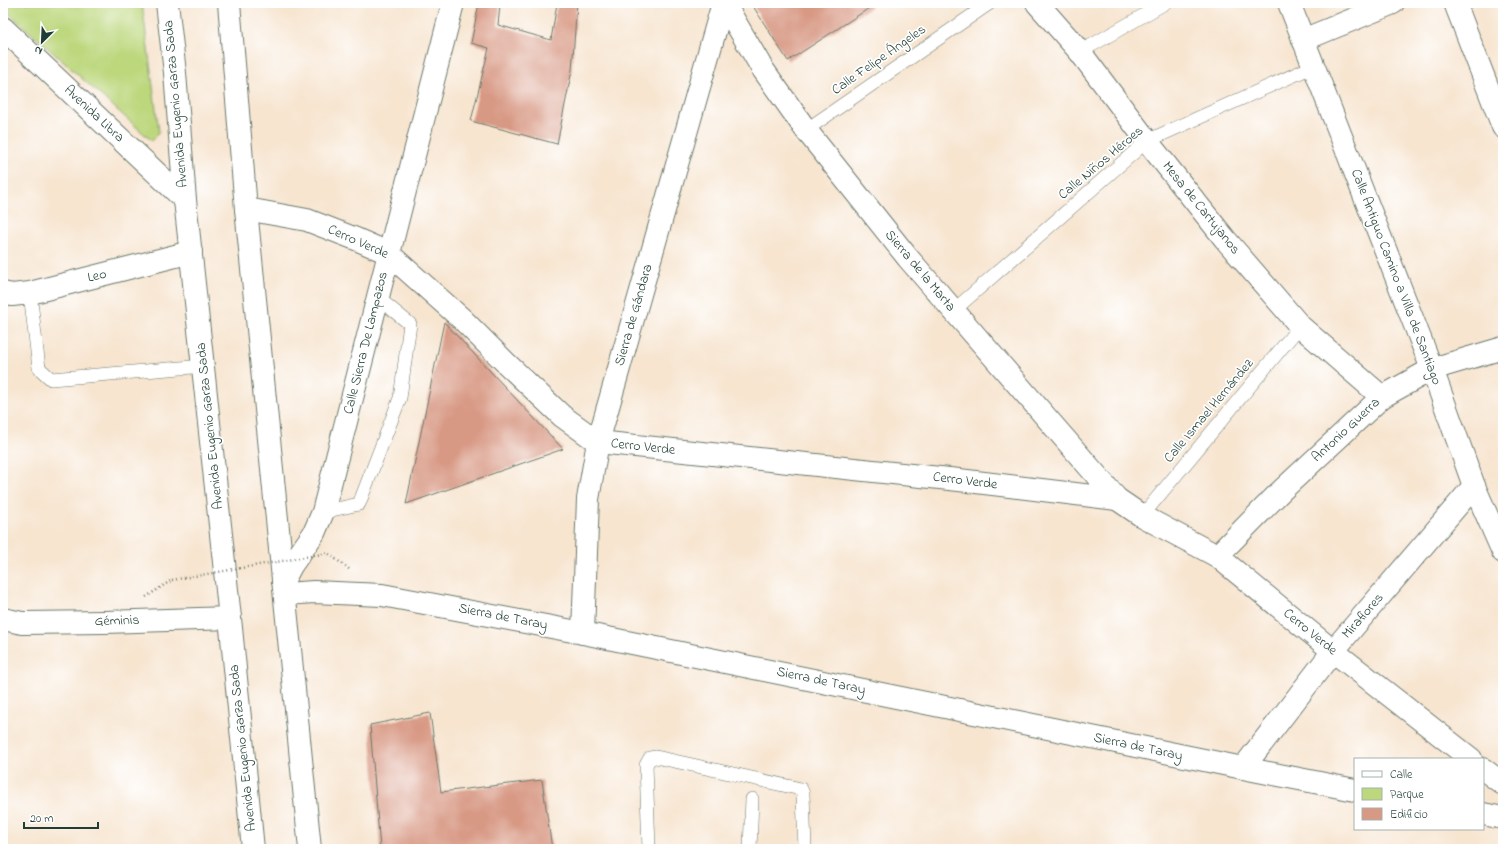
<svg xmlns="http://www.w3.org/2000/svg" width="1506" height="852" viewBox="0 0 1506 852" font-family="'Indie Flower',sans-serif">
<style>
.park{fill:#bcd77c;stroke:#6e8a58}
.building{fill:#d89984}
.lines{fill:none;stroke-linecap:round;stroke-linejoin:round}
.service-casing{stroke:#6b786b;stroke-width:14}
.minor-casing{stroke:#6b786b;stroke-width:24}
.tertiary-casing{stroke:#6b786b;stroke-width:24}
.trunk-casing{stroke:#6b786b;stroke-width:24}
.path{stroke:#6b786b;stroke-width:2.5;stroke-dasharray:1 3;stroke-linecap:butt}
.service{stroke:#fff;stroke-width:13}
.minor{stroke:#fff;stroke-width:22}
.tertiary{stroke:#fff;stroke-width:22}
.trunk{stroke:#fff;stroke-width:22}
.path-bridge{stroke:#6b786b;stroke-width:2.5;stroke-dasharray:1 3;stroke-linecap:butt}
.labels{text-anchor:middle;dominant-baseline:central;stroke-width:3.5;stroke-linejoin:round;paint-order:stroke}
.street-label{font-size:14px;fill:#1f3d34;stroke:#fff}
</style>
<rect width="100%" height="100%" fill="#fff"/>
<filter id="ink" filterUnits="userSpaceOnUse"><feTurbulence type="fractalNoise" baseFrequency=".025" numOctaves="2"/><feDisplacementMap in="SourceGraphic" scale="8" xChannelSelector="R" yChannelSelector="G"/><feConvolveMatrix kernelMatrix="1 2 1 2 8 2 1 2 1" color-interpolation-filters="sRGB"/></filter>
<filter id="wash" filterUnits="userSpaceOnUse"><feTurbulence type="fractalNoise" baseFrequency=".012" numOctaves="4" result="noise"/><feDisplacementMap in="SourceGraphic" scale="16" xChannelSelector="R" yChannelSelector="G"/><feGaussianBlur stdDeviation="0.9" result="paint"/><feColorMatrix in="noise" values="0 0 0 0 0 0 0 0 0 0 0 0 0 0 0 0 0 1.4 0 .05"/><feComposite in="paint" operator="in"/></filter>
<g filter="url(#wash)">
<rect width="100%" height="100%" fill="#f7e5d0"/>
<polygon class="park" points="3,3 142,3 159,132 152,141 3,8"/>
<g id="blocks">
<g class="building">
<polygon points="479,3 489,3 500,5 498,25 551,40 557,3 577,3 572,70 557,144 471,121 489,48 471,43"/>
<polygon points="751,3 877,3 788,61"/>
<polygon points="444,322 563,449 406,504"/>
<polygon points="430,713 441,792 542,780 552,849 380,849 370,725"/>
</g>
</g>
</g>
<g filter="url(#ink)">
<use href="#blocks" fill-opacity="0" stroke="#6b786b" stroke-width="1"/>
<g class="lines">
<g class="service-casing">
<g id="service">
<polyline points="1080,52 1165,3"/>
<polyline points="806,130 990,3"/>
<polyline points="30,293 39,368 51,379 204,366"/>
<polyline points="953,311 1147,141 1314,66"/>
<polyline points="323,512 359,504 400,398 410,324 377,297"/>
<polyline points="1142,516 1300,326"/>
<polyline points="649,849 646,765 650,758 656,757 801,789 803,794 805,849"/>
<polyline points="750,849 752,799"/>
</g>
</g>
<g class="minor-casing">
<g id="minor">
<polyline points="724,3 762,68 806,130 908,258 1117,499 1142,516 1217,556 1333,651 1471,759"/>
<polyline points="1037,3 1080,52 1147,141 1225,239 1300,326 1382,397"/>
<polyline points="1455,3 1503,127"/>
<polyline points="3,28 185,200"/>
<polyline points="1303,40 1393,3"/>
<polyline points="246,209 307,220 356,239 388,253 463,320 507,364 562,416 598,442 959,480 1117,499"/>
<polyline points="3,293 12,295 30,293 191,252"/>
<polyline points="1217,556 1280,492 1382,397 1432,369"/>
<polyline points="283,581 291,566 314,533 323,512 453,3"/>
<polyline points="285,594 314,592 382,595 583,633 1243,768 1355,790"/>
<polyline points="3,619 22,623 105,622 230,618"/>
<polyline points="583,633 588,499 598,442 723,3"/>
<polyline points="1243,768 1333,651 1474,486"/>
<polyline points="1483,769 1503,784"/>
<polyline points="1483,814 1503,818"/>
</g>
</g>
<g class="tertiary-casing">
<g id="tertiary">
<polyline points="1289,3 1432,369 1474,486 1503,552"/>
<polyline points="1432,369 1503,348"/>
</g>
</g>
<g class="trunk-casing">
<g id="trunk">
<polyline points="167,3 175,73 185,200 230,618 253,849"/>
<polyline points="229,3 246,209 310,849"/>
</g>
</g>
<g class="path">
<polyline points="329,554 349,569"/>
<polyline points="146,597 172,580"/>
</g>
<use href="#service" class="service"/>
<use href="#minor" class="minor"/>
<use href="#tertiary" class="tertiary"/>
<use href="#trunk" class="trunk"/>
<polyline class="path-bridge" points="172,580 328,553"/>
</g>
</g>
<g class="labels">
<g class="street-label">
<text transform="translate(879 60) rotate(-35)">Calle Felipe Ángeles</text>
<text transform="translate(176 104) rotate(-95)">Avenida Eugenio Garza Sada</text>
<text transform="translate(94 114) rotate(43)">Avenida Libra</text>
<text transform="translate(1101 163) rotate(-40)">Calle Niños Héroes</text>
<text transform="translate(1201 208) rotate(51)">Mesa de Cartujanos</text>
<text transform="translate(358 242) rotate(24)">Cerro Verde</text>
<text transform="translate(920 271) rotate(50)">Sierra de la Marta</text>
<text transform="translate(97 276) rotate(-14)">Leo</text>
<text transform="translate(1396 277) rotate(69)">Calle Antiguo Camino a Villa de Santiago</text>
<text transform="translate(634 315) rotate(-74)">Sierra de Gándara</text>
<text transform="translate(366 343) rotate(-76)">Calle Sierra De Lampazos</text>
<text transform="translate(1209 411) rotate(-50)">Calle Ismael Hernández</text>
<text transform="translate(210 426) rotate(-96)">Avenida Eugenio Garza Sada</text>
<text transform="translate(1346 430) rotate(-43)">Antonio Guerra</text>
<text transform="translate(643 447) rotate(6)">Cerro Verde</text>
<text transform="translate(965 481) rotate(7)">Cerro Verde</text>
<text transform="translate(1363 616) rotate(-49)">Miraflores</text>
<text transform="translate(503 617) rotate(11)">Sierra de Taray</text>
<text transform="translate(117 621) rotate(-2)">Géminis</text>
<text transform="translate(1310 632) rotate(39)">Cerro Verde</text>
<text transform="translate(821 681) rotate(12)">Sierra de Taray</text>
<text transform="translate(1138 747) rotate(12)">Sierra de Taray</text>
<text transform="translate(243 748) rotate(-96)">Avenida Eugenio Garza Sada</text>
</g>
</g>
<rect width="1506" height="852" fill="none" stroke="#fff" stroke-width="16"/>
<rect x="1354" y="758" width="130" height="72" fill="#ffffff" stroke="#a5b1ae"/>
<rect x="1362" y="771" width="20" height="6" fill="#ffffff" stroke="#a5b1ae"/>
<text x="1390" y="778" font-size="12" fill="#1f3d34">Calle</text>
<rect x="1362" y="788" width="20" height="12" fill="#bcd77c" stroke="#a5b1ae"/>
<text x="1390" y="798" font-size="12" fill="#1f3d34">Parque</text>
<rect x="1362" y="808" width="20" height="12" fill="#d89984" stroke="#a5b1ae"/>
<text x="1390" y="818" font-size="12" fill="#1f3d34">Edificio</text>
<g transform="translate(42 42) rotate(204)" stroke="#ffffff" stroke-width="3" paint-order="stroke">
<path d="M0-3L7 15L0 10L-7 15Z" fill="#1f3d34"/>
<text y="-6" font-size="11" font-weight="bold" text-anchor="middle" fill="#1f3d34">N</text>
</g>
<path d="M24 822v6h74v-6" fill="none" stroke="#1f3d34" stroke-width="2"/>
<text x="30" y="822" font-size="12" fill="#1f3d34" stroke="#ffffff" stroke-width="3" paint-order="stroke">20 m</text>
</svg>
